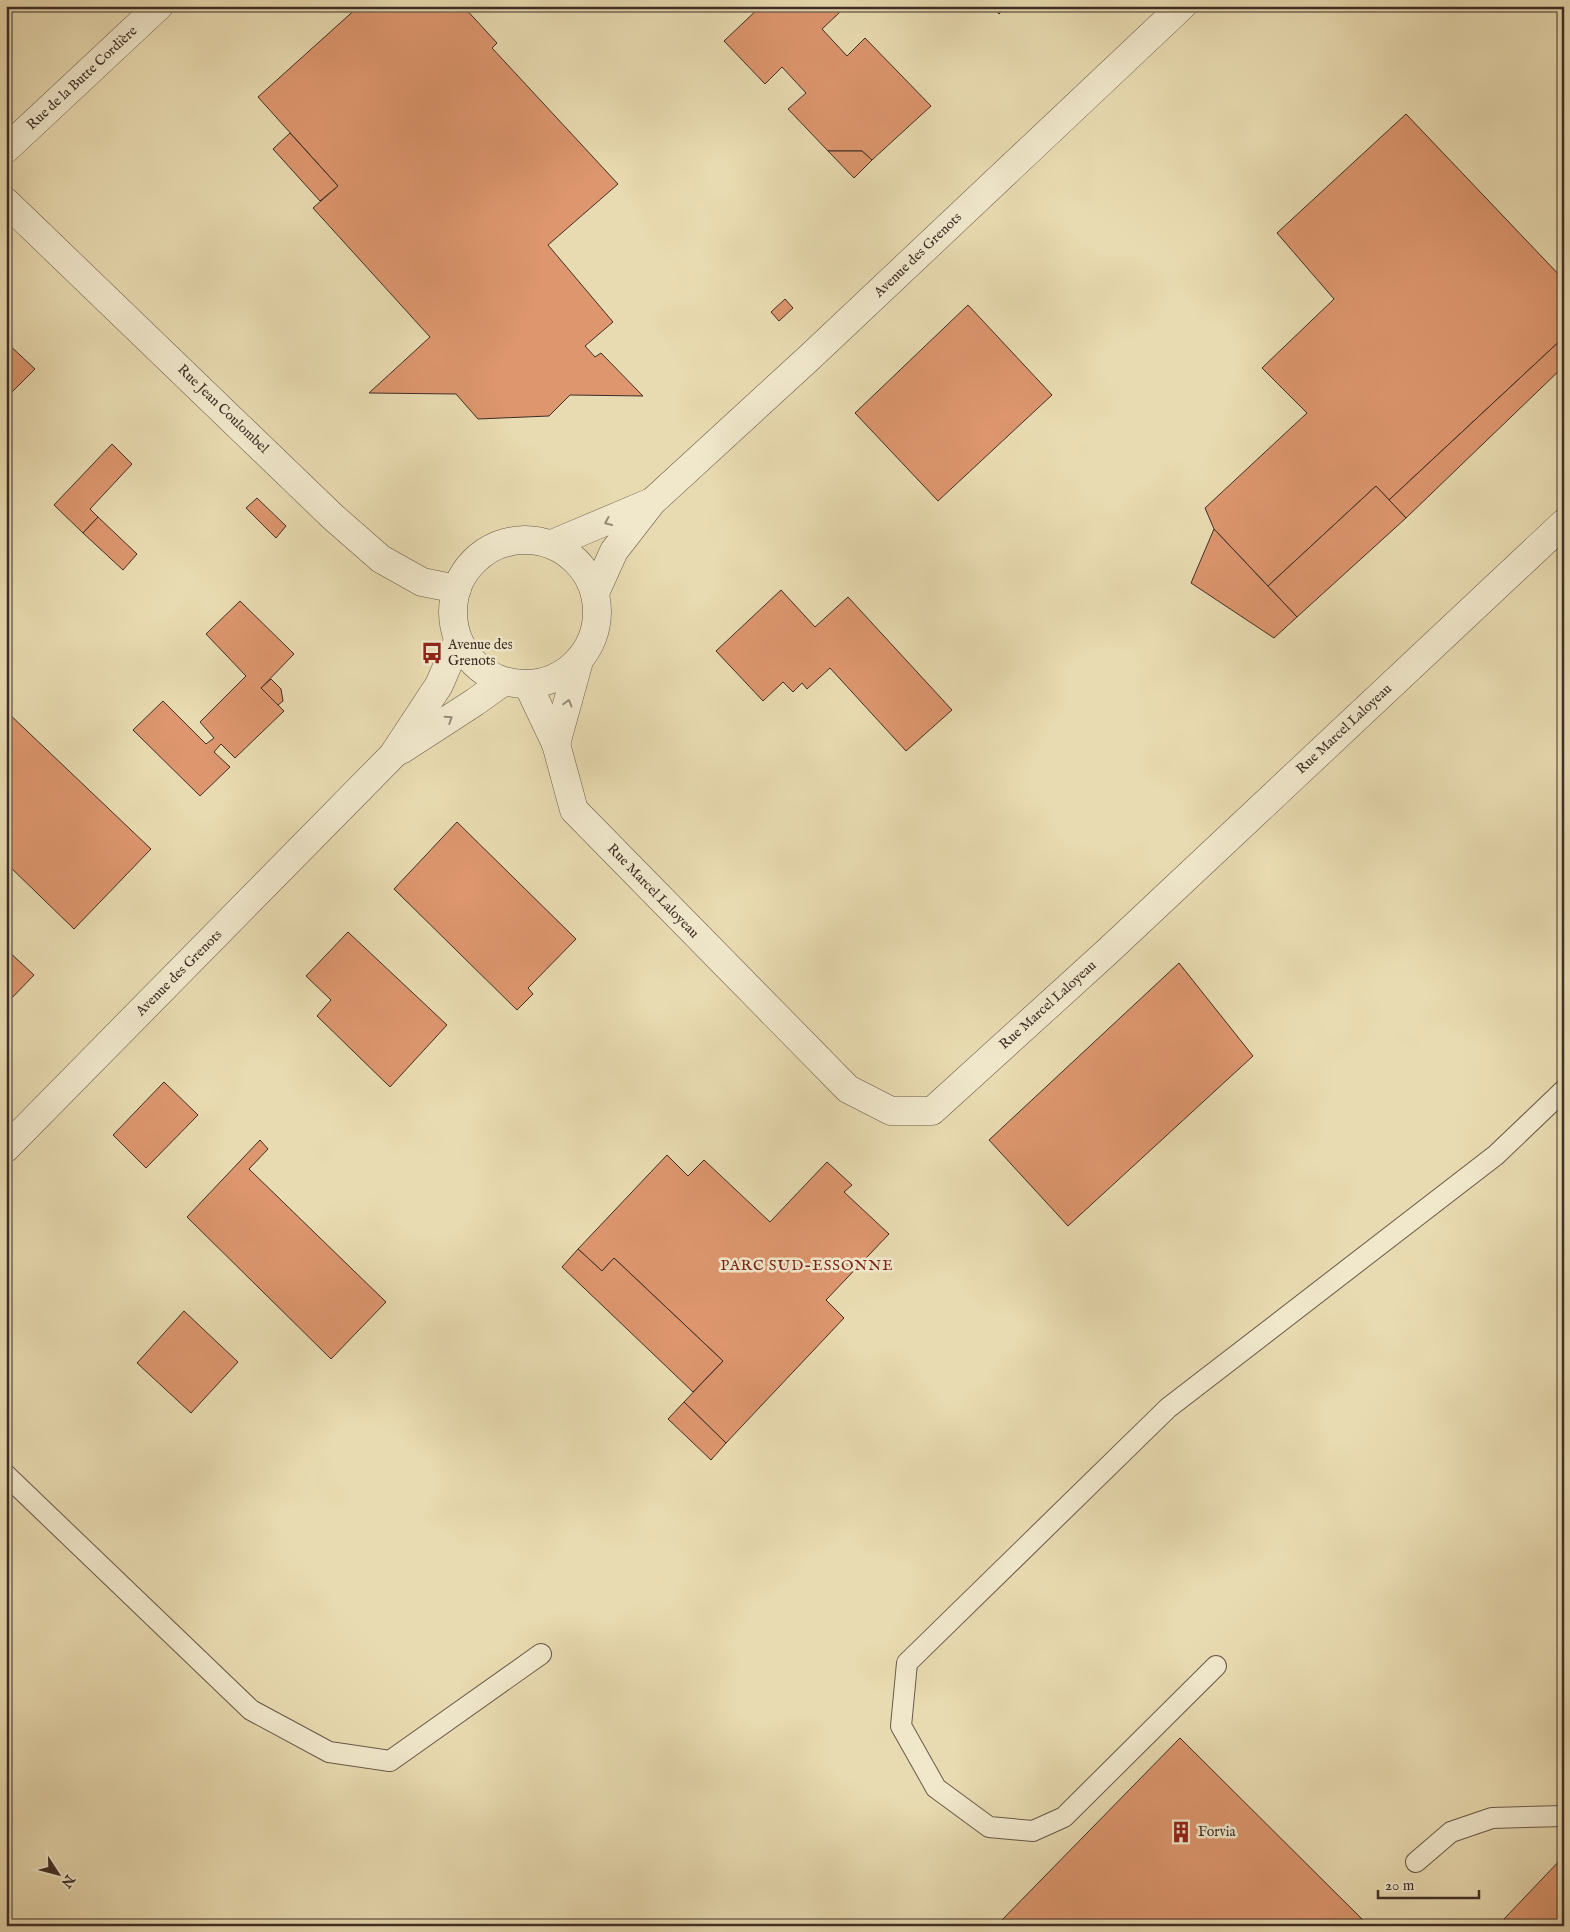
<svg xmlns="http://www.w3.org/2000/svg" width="1570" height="1932" viewBox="0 0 1570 1932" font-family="'IM FELL English',serif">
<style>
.building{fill:#dd966e;stroke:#3d2e26}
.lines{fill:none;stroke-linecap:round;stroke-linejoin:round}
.lane-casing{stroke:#685949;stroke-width:22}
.street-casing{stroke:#685949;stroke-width:29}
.lane{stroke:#f1e8cc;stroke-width:20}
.street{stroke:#f1e8cc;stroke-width:28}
.oneway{stroke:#978b79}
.labels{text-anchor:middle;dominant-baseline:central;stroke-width:5;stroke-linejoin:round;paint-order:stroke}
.street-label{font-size:14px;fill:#3d2e26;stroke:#f1e8cc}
.poi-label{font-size:14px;fill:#3d2e26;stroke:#f1e8cc;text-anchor:start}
.neighbourhood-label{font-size:15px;letter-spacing:1px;fill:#7a1f14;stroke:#f1e8cc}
</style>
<rect width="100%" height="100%" fill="#e9dbb1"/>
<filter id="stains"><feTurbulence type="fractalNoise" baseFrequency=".004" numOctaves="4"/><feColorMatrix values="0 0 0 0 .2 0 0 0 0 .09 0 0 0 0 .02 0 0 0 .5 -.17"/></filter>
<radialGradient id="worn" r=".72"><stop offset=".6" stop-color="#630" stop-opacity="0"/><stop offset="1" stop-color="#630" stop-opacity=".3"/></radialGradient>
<g class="building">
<polygon points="359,6 463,6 497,43 492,48 618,184 548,245 613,322 585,346 595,357 601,353 643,396 570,395 549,416 478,419 456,394 369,393 430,337 313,208 338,186 258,97"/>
<polygon points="761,6 835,6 840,12 822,29 847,56 865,38 931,106 872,160 862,151 828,151 788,109 806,93 782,67 765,84 724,41"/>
<polygon points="992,6 1007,6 999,14"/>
<polygon points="1406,114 1564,280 1564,337 1389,500 1376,486 1268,586 1214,529 1205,508 1307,413 1262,368 1334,299 1277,233"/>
<polygon points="290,133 338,186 320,201 273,149"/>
<polygon points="828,151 862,151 872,160 854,178"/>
<polygon points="785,299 793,308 779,321 771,312"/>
<polygon points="968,305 1052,395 938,501 855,413"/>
<polygon points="1564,337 1564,366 1406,518 1389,500"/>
<polygon points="6,342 35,369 8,396 6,394"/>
<polygon points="112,444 132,464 90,509 98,517 83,533 54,505"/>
<polygon points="1376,486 1406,518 1297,617 1268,586"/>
<polygon points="257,498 286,526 276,538 246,508"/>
<polygon points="98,517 137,554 123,570 83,533"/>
<polygon points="1214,529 1297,617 1274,638 1191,583"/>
<polygon points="781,590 815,627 848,597 952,710 906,751 830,668 807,689 802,683 793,692 783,682 763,701 716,651"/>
<polygon points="240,601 294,654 261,688 284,711 235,758 221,744 214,752 230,767 200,796 133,730 163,701 206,744 214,738 200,722 246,676 206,634"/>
<polygon points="271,679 281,689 283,701 278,705 261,688"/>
<polygon points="6,711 151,849 74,929 6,863"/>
<polygon points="457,822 576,939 528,988 533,994 517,1010 394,889"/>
<polygon points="348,932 447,1025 390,1087 317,1016 331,1000 306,976"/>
<polygon points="6,949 34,975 6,1004"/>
<polygon points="1179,963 1253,1056 1068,1226 989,1140"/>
<polygon points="164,1082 198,1115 146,1168 113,1135"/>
<polygon points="260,1140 268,1149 249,1169 386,1302 331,1359 187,1217"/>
<polygon points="667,1155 688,1176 704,1160 770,1222 827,1162 852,1185 844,1192 889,1234 826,1300 844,1318 726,1443 684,1402 723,1361 614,1258 602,1271 578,1249"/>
<polygon points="578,1249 602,1271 614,1258 723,1361 693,1392 562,1267"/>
<polygon points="184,1311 238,1362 191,1413 137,1363"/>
<polygon points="684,1402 726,1443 711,1460 668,1419"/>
<polygon points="1180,1738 1369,1926 996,1926"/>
<polygon points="1563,1857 1564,1926 1511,1926 1504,1919"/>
</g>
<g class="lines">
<g class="lane-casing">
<g id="lane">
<polyline points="6,1475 251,1710 329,1752 390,1761 541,1654"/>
<polyline points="1216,1666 1064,1817 1033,1831 989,1827 936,1788 901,1726 907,1663 1168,1408 1496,1155 1564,1090"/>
<polyline points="1416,1862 1451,1832 1492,1818 1564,1816"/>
</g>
</g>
<g class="street-casing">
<g id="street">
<polyline points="6,149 159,6"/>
<polyline points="6,202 333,517 381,559 422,582 457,589"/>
<circle cx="525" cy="612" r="72"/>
<polyline points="552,544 649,503"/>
<polyline points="595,593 614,551 652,502 810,357 1182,6"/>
<polyline points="528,685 556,744 574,810 848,1089 891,1111 932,1111 1107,952 1564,523"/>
<polyline points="556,744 579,661"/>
<polyline points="401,750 475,702 503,682"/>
<polyline points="6,1148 393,755 439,685 458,641"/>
</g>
</g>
<use href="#lane" class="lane"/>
<use href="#street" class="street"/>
</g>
<defs><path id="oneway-chevron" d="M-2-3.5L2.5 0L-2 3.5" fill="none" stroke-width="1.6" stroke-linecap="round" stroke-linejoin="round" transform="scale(1.25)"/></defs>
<g class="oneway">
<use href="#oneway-chevron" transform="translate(608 522) rotate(156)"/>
<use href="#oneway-chevron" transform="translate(568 703) rotate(-75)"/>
<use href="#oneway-chevron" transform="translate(449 719) rotate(-33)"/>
</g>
<defs>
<g id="bus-bare" transform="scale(1.725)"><path d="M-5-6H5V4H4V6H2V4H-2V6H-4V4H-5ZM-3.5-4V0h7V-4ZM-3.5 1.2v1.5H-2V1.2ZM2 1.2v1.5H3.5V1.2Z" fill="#8f2418" stroke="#f1e8cc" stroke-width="2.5" paint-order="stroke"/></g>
<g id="building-bare" transform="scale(1.725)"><path d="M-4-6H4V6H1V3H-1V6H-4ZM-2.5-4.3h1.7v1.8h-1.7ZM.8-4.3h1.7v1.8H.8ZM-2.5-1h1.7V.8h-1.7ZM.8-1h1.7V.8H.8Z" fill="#8f2418" stroke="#f1e8cc" stroke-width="2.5" paint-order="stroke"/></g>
</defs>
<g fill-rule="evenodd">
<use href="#bus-bare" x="432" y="653"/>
<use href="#building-bare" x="1181" y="1832"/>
</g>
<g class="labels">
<g class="street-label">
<text transform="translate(82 78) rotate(-43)">Rue de la Butte Cordière</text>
<text transform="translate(918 255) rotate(-44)">Avenue des Grenots</text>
<text transform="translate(223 409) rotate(44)">Rue Jean Coulombel</text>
<text transform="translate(1344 729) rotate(-43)">Rue Marcel Laloyeau</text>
<text transform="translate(653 891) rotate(46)">Rue Marcel Laloyeau</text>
<text transform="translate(179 973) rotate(-45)">Avenue des Grenots</text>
<text transform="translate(1048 1005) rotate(-42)">Rue Marcel Laloyeau</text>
</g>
<g class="poi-label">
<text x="448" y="645">Avenue des<tspan x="448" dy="16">Grenots</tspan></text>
<text x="1198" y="1832">Forvia</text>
</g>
<g class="neighbourhood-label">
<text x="807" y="1265">PARC SUD-ESSONNE</text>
</g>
</g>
<rect width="1570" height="1932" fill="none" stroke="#e9dbb1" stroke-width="25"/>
<rect x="8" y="8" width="1555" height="1917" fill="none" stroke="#3d2e26" stroke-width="2.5"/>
<rect x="12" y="12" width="1545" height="1907" fill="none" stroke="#3d2e26"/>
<g transform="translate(58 1874) rotate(126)" stroke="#f1e8cc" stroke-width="4" paint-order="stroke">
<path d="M0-4L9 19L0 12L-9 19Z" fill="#3d2e26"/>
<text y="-8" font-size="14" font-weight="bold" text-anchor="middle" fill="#3d2e26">N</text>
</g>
<path d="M1378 1890v8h101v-8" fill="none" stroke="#3d2e26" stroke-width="2.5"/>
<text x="1385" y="1890" font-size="15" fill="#3d2e26" stroke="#f1e8cc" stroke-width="4" paint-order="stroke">20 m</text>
<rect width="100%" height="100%" filter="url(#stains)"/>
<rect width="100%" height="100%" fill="url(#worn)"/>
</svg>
